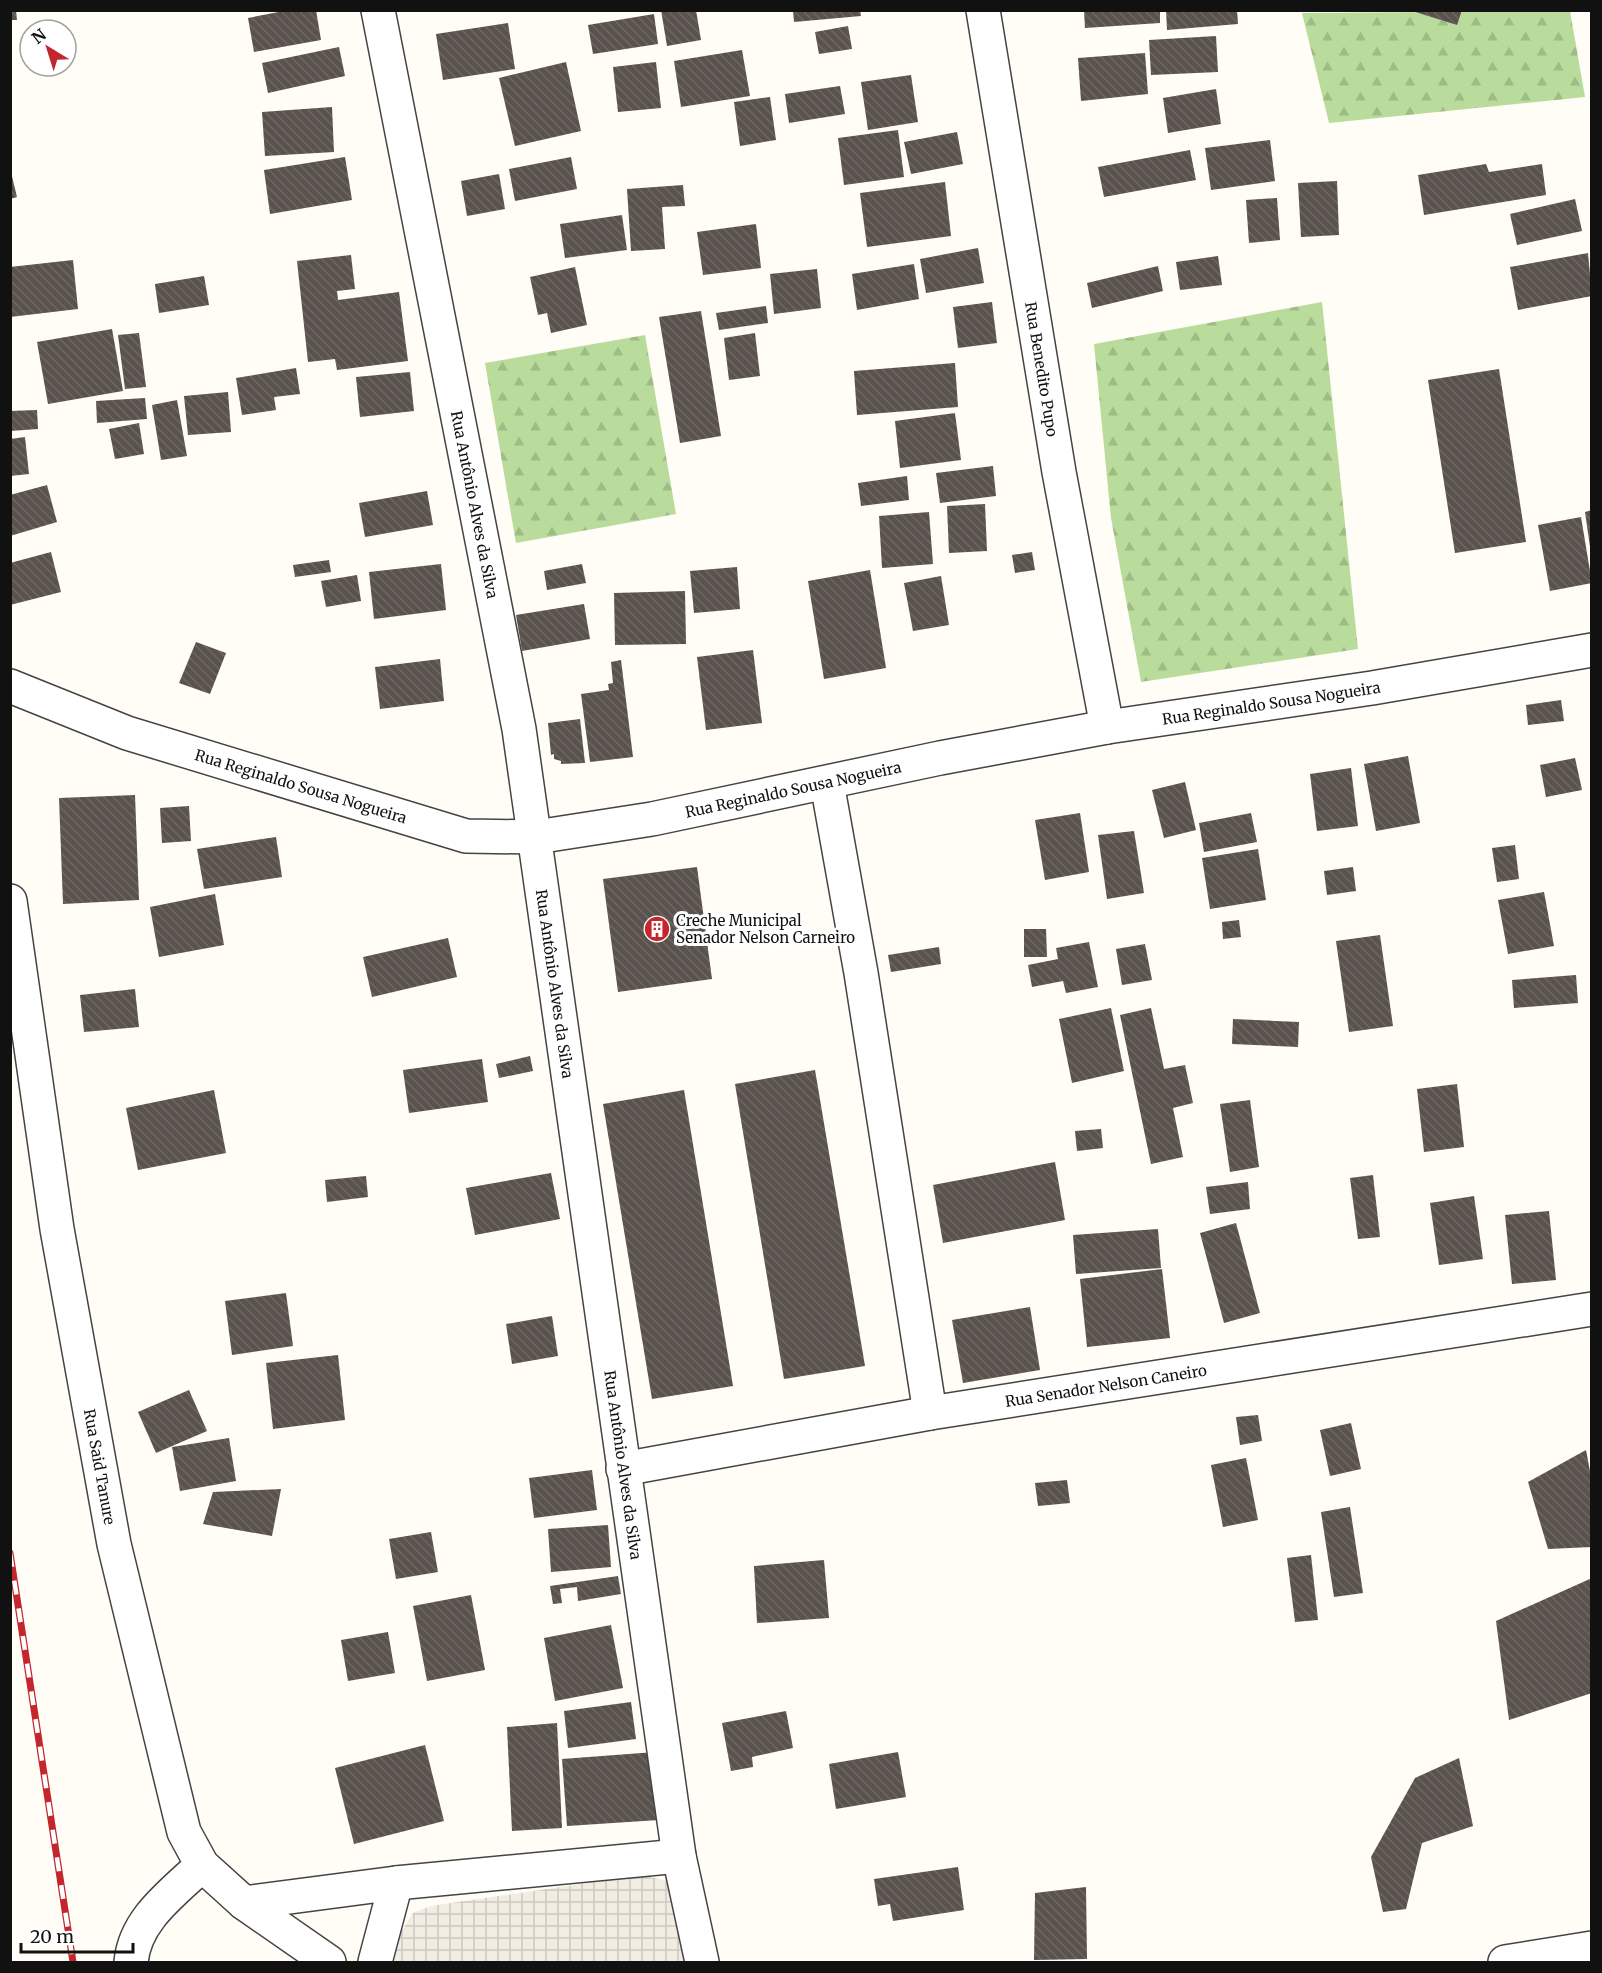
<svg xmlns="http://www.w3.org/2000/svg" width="1602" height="1973" viewBox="0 0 1602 1973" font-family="Merriweather,serif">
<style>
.forest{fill:url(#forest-firs)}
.plaza{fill:url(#plaza-grid)}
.building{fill:url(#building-back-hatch)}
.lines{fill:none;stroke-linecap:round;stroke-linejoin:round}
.minor-casing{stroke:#444;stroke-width:36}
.minor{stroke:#fff;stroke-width:33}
.rail-casing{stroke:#c4262e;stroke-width:7}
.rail{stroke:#fff;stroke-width:4.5;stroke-dasharray:14;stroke-linecap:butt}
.labels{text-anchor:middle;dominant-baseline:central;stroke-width:6;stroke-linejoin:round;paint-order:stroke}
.street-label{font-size:15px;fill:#111;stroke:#fff}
.poi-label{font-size:15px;fill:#111;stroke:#fff;text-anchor:start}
</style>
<defs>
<pattern id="forest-firs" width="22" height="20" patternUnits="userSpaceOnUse" patternTransform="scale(1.5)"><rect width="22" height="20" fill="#b9dc9c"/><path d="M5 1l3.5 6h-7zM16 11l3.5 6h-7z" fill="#9ebc85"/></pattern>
<pattern id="plaza-grid" width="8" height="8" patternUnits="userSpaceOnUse" patternTransform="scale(1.5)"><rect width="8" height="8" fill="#f1ede2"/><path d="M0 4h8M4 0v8" fill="none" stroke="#cecac1"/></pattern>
<pattern id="building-back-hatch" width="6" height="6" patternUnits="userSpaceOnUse" patternTransform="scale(1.5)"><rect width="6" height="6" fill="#5a524d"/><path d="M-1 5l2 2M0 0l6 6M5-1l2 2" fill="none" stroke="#6d6662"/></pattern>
</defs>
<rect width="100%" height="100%" fill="#fffdf5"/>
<g class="forest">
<polygon points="1570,11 1585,97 1329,123 1302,13"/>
<polygon points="1322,302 1358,649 1141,682 1111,518 1094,344"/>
<polygon points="645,335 676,514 516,543 485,363"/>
</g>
<polygon class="plaza" points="641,1875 672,1882 688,1962 393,1962 392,1959 399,1935 413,1913 431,1906"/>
<g class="building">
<polygon points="10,10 16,10 17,20 10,20"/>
<polygon points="289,10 316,10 321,40 254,52 248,18"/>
<polygon points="661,10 696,10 701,40 667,46"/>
<polygon points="793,10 860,10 861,16 794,22"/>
<polygon points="1084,10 1160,10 1160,23 1085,28"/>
<polygon points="1166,10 1237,10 1238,24 1167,30"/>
<polygon points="1409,10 1462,10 1457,25"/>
<polygon points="654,14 658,44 593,54 588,25"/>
<polygon points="508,23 515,69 443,80 436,34"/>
<polygon points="848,26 852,49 819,54 815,32"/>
<polygon points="1216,36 1218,72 1151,75 1149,40"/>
<polygon points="339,47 345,76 268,93 262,63"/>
<polygon points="742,50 750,96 681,107 674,61"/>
<polygon points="1145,53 1148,94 1081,101 1078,58"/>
<polygon points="566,62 581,131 515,146 499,78"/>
<polygon points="656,62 661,108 618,112 613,67"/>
<polygon points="911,75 918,122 868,130 861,82"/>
<polygon points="840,86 845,114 789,123 785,94"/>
<polygon points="1216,89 1221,124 1168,133 1163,98"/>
<polygon points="770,97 776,140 740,146 734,102"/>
<polygon points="332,107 334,152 265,156 262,112"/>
<polygon points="898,130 904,177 844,185 838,138"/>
<polygon points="957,132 963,164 911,174 904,142"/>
<polygon points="1270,140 1275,181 1211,190 1205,148"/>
<polygon points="1190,150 1196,180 1104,197 1098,167"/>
<polygon points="345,157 352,200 270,214 264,170"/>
<polygon points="571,157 577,189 515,201 509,169"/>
<polygon points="1486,164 1489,172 1542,164 1546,195 1424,215 1418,175"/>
<polygon points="10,168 17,197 10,199"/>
<polygon points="499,174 505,209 467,216 461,181"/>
<polygon points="1337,181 1339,235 1301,237 1298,183"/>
<polygon points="945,182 951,236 867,247 860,193"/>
<polygon points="683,185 685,206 662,207 665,249 631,251 627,189"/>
<polygon points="1277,198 1280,240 1249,243 1246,200"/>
<polygon points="1575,199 1582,231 1517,245 1510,214"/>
<polygon points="622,215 627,250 565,258 560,224"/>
<polygon points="756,224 761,268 703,275 697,232"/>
<polygon points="978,248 984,283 926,293 920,259"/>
<polygon points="1588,253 1592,296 1518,310 1510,267"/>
<polygon points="351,255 355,289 337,291 338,300 399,292 408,361 337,370 335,359 308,362 297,261"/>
<polygon points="1218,256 1222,285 1180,290 1176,262"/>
<polygon points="73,260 78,309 10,317 10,267"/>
<polygon points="914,264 919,299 857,310 852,274"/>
<polygon points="1158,266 1163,291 1092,308 1087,283"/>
<polygon points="575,267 587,325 551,333 547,313 538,315 530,277"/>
<polygon points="817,269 821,308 774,314 770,274"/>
<polygon points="204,276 209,305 159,313 155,284"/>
<polygon points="992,302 997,343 958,348 953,307"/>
<polygon points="766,306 768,323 719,330 716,313"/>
<polygon points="701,311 721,436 680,443 659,317"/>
<polygon points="112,329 123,391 48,404 37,342"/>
<polygon points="139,333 146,387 125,389 118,335"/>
<polygon points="755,333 760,376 729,380 724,338"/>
<polygon points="955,363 958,407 857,415 854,371"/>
<polygon points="296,368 300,394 274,397 276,410 242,415 236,378"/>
<polygon points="1499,369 1526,542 1455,553 1428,380"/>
<polygon points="410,372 414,411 360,417 356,377"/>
<polygon points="228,392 231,432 188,435 184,396"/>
<polygon points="145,398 147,419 97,423 96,401"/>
<polygon points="177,400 187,456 161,460 152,405"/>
<polygon points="37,410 38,429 10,431 10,411"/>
<polygon points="955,413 961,460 900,468 895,421"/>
<polygon points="139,423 144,454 115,459 109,429"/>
<polygon points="25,437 29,474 10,476 10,439"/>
<polygon points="993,466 996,496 940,503 936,473"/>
<polygon points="907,476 909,500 861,506 858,483"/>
<polygon points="47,485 57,522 10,536 10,495"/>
<polygon points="427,491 433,525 365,537 359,503"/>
<polygon points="985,504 987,551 949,553 947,506"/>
<polygon points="1592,510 1592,546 1590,547 1585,512"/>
<polygon points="929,512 933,564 882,568 879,516"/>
<polygon points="1581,517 1592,583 1550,591 1538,525"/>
<polygon points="51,552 61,592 10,605 10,563"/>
<polygon points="1032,552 1035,570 1015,573 1012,555"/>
<polygon points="329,560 331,572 295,577 293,565"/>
<polygon points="441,564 446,610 374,619 369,572"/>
<polygon points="582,564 586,583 547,590 544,571"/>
<polygon points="737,567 740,609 694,613 690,571"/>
<polygon points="870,570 886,668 824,679 808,581"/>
<polygon points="357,575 361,601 326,607 321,581"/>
<polygon points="941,576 949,625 913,631 904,583"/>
<polygon points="685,591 686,644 615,645 614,593"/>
<polygon points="584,604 590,639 522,651 516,615"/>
<polygon points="196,642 226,653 210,694 179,683"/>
<polygon points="753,650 762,723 706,730 697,657"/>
<polygon points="440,659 444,701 380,709 375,667"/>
<polygon points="621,660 633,757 590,762 581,694 609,690 608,684 613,683 611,662"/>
<polygon points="1561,700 1564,721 1528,725 1526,705"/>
<polygon points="580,719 585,763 561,764 561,761 554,759 554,754 551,755 548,723"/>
<polygon points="1408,756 1420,823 1376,831 1364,764"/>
<polygon points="1575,758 1582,790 1546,797 1540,765"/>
<polygon points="1351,768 1358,826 1317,831 1310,774"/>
<polygon points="1185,782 1196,830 1164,838 1152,790"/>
<polygon points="135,795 139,900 63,904 59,798"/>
<polygon points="189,806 191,841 162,843 160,808"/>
<polygon points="1080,813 1089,872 1045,880 1035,820"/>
<polygon points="1251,813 1257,842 1204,852 1199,823"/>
<polygon points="1134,831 1144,893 1107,899 1098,835"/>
<polygon points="276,837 282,877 204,889 197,849"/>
<polygon points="1515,845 1519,879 1497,882 1492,848"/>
<polygon points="1258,849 1266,900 1210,909 1202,858"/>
<polygon points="697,867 712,979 618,992 603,879"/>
<polygon points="1353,867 1356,891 1327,895 1324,871"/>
<polygon points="1544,892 1554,946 1508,954 1498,900"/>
<polygon points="215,894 224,945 159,957 150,907"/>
<polygon points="1239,920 1241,937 1223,939 1222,922"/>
<polygon points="1024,929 1046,929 1047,957 1024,957"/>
<polygon points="1380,935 1393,1026 1349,1032 1336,941"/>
<polygon points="448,938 457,977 372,997 363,957"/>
<polygon points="1089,942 1098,987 1066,993 1063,981 1032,987 1028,965 1058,959 1056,948"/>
<polygon points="1145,944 1152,980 1122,985 1116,949"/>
<polygon points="939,947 941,964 891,972 888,955"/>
<polygon points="1576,975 1578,1003 1514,1008 1512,980"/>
<polygon points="135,989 139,1027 84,1032 80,995"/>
<polygon points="1111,1008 1124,1071 1072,1083 1059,1019"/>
<polygon points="1151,1008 1164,1069 1185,1065 1193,1103 1173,1108 1183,1157 1151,1164 1120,1015"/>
<polygon points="1233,1019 1299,1022 1298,1047 1232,1044"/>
<polygon points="530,1056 533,1071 499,1078 496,1064"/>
<polygon points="482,1059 488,1102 409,1113 403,1070"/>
<polygon points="815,1070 865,1366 784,1379 735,1084"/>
<polygon points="1457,1084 1464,1147 1424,1152 1417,1089"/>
<polygon points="214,1090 226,1153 138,1170 126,1108"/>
<polygon points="684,1090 733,1386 652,1399 603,1104"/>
<polygon points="1250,1100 1259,1167 1230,1172 1220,1104"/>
<polygon points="1101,1129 1103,1148 1077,1151 1075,1131"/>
<polygon points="1055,1162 1065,1220 943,1243 933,1185"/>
<polygon points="551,1173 560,1219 475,1235 466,1188"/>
<polygon points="1373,1175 1380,1237 1358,1239 1350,1178"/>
<polygon points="366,1176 368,1197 327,1202 325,1180"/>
<polygon points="1248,1182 1250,1209 1210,1214 1206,1187"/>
<polygon points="1474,1196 1483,1259 1439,1265 1430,1203"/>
<polygon points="1549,1211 1556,1280 1512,1284 1505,1215"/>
<polygon points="1236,1223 1260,1313 1224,1323 1200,1233"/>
<polygon points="1158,1229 1161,1268 1076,1274 1073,1235"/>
<polygon points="1162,1269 1170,1338 1087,1347 1080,1279"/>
<polygon points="286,1293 293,1346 232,1355 225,1301"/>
<polygon points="1030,1307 1040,1370 963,1383 952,1320"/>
<polygon points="552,1316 558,1356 512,1364 506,1324"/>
<polygon points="338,1355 345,1420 273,1429 266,1363"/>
<polygon points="189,1390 207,1431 156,1453 138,1412"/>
<polygon points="1258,1415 1262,1441 1240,1445 1236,1417"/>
<polygon points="1351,1423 1361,1469 1330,1476 1320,1430"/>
<polygon points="229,1438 236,1481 180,1491 172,1447"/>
<polygon points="1586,1450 1592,1482 1592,1547 1548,1549 1528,1482"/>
<polygon points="1246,1458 1258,1520 1223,1527 1211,1465"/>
<polygon points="592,1470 597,1510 534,1518 529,1478"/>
<polygon points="1067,1480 1070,1503 1038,1506 1035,1483"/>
<polygon points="281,1489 272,1536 203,1524 213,1492"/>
<polygon points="1350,1507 1363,1593 1334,1597 1321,1512"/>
<polygon points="608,1525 611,1567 551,1572 548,1529"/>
<polygon points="431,1532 438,1572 396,1579 389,1539"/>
<polygon points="1311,1555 1318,1620 1295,1622 1287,1558"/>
<polygon points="824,1560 829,1618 757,1623 754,1566"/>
<polygon points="618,1576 621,1594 578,1601 577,1587 560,1589 562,1603 553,1604 550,1586"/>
<polygon points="1592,1578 1592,1693 1509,1720 1496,1621"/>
<polygon points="471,1595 485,1670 427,1681 413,1606"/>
<polygon points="611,1625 623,1688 555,1701 544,1638"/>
<polygon points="388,1632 395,1673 348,1681 341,1640"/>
<polygon points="631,1702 636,1739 568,1748 564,1711"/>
<polygon points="786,1711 793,1748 752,1757 753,1767 731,1771 722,1723"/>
<polygon points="557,1723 562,1828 512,1831 507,1727"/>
<polygon points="425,1745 444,1821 354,1844 335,1768"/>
<polygon points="655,1752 659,1820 567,1826 562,1759"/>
<polygon points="898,1752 906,1797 836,1809 829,1764"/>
<polygon points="1459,1758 1473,1826 1422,1843 1406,1909 1383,1912 1371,1857 1415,1778"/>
<polygon points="958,1867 964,1910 893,1921 890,1904 878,1906 874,1879"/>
<polygon points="1086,1887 1087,1959 1034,1960 1035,1893"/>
</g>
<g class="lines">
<g class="minor-casing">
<g id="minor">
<path id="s1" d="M 378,10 L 519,729 L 679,1856 L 702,1962"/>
<path id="s2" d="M 983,10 L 1059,472 L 1107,727"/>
<path id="s3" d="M 10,686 L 127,733 L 466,836 L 536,837 L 652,819 L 940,758 L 1107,727 L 1372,688 L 1592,650"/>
<polyline points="827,783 861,973 930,1413"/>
<path id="s4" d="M 10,901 L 57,1229 L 114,1544 L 184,1832 L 202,1865 L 244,1903 L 329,1962"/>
<path id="s5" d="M 623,1469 L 930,1413 L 1592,1309"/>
<polyline points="244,1903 396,1883 679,1856"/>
<path d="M 131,1962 C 135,1919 173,1893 202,1865"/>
<polyline points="375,1962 396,1883"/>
<polyline points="1505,1962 1592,1948"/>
</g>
</g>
<use href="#minor" class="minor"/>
<g class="rail-casing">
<polyline id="rail" points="10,1553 73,1962"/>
</g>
<use href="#rail" class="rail"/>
</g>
<defs>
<g id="building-disc" transform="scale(1.35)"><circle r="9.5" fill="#c4262e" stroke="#fff"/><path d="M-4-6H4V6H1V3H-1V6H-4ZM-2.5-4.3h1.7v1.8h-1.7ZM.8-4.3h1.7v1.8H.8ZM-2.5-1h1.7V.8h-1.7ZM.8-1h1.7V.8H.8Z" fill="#fff"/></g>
</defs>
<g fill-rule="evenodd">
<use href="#building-disc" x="657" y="929"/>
</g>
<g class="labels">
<g class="street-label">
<text stroke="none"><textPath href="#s2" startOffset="364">Rua Benedito Pupo</textPath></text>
<text stroke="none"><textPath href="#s1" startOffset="504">Rua Antônio Alves da Silva</textPath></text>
<text stroke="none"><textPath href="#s3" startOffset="1298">Rua Reginaldo Sousa Nogueira</textPath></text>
<text stroke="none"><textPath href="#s3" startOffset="308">Rua Reginaldo Sousa Nogueira</textPath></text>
<text stroke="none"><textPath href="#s3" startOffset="812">Rua Reginaldo Sousa Nogueira</textPath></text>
<text stroke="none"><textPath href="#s1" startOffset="990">Rua Antônio Alves da Silva</textPath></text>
<text stroke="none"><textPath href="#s5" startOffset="490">Rua Senador Nelson Caneiro</textPath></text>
<text stroke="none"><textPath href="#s1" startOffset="1476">Rua Antônio Alves da Silva</textPath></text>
<text stroke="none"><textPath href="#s4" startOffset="573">Rua Said Tanure</textPath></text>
</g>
<g class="poi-label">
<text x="676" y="920">Creche Municipal<tspan x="676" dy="17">Senador Nelson Carneiro</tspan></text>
</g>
</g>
<rect width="1602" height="1973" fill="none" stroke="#111111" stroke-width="24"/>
<g transform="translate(48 48) rotate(322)"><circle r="28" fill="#ffffff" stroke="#a0a0a0" stroke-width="1.5"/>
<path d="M0-4.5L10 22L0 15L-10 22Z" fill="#c4262e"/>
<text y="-9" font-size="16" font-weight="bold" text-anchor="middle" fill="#111111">N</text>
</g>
<path d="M21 1943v9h112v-9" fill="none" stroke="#111111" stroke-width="3"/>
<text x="30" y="1943" font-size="18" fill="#111111" stroke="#ffffff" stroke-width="4.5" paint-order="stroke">20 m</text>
</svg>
